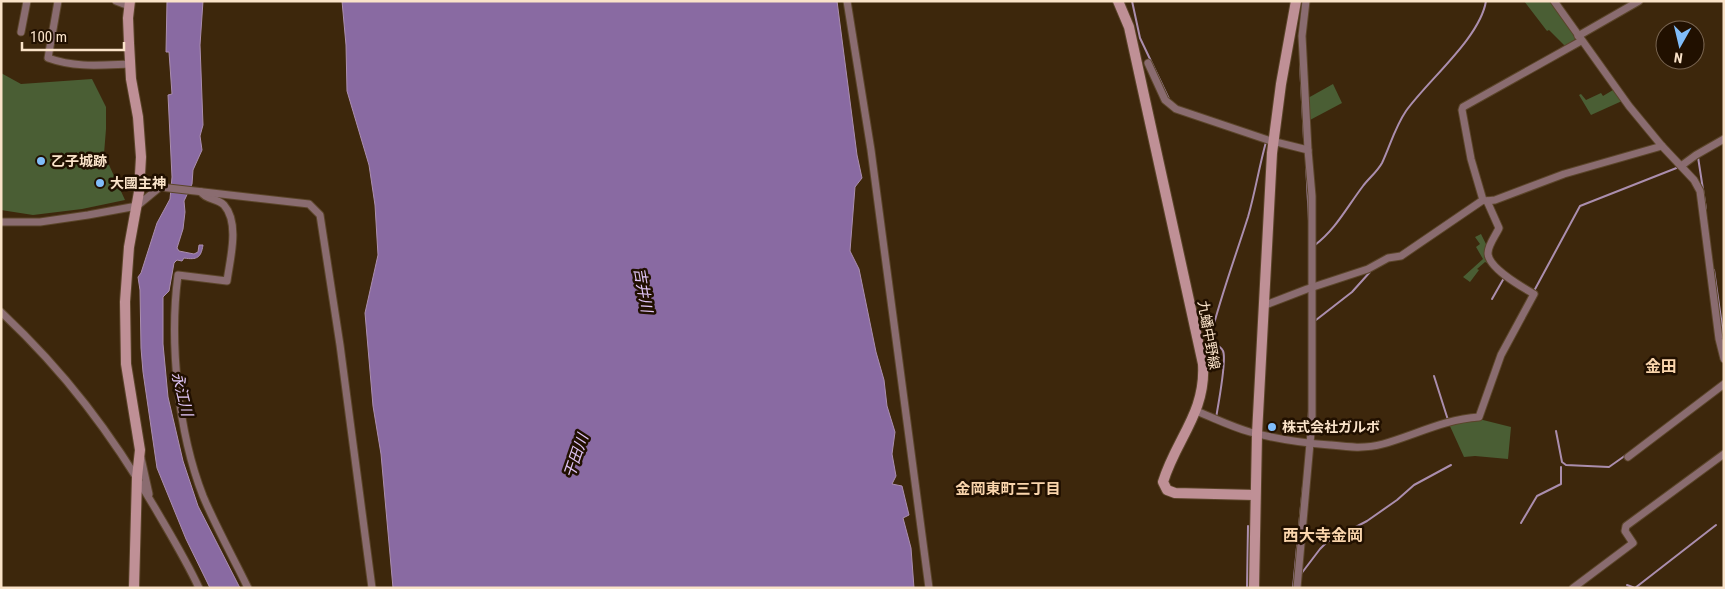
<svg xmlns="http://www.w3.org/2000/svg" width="1725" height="589" viewBox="0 0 1725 589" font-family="'Roboto Condensed','Noto Sans JP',sans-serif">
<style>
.green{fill:#4a5e34}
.water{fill:#896aa2;stroke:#ab8eae}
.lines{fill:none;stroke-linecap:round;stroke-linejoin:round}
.stream{stroke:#ab8eae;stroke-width:2}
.street-casing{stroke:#5b452a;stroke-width:9}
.secondary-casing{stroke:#5b452a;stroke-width:12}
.street{stroke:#8a6c70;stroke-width:7}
.secondary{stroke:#bf9096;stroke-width:10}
.poi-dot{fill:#80bdfa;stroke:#211000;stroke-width:2}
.labels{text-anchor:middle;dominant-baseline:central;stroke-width:5;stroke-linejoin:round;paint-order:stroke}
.poi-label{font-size:14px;font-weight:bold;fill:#fae3c9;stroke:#211000;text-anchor:start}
.street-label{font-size:14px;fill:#fae3c9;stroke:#211000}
.water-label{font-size:15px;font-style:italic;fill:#e1c6f7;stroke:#211000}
.neighbourhood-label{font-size:15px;font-weight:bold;fill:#fad5ac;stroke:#211000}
.quarter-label{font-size:16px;font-weight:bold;fill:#fad5ac;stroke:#211000}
</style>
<rect width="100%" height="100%" fill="#3d270c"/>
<g class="green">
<polygon points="1524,1 1552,1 1577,38 1565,46 1549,30 1547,31"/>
<polygon points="1,73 21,84 92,79 106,107 106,129 104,154 125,200 82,209 33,215 1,210"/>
<polygon points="1333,84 1342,103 1310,120 1308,98"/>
<polygon points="1613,90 1622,101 1591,115 1579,95 1581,94 1586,100 1601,93 1603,96"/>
<polygon points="1481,234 1488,248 1484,258 1487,256 1494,266 1485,262 1477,269 1479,270 1470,282 1463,277 1483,259 1476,247 1480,244 1475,237"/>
<polygon points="1479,419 1511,427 1508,459 1475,456 1464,457 1449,424"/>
</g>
<g class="water">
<path d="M 167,1 L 203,1 L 200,45 L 203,125 L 200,136 L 202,150 L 193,170 L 192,184 L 184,201 L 185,212 L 183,229 L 177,248 L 179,251 L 194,254 L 198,252 L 199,245 L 203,245 C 201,258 197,260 184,258 L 182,261 L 177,260 L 174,263 L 169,291 L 163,297 L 163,344 L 168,397 L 183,461 L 198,506 L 240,588 L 210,588 L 186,539 L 157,468 L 143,372 L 141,348 L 140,290 L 138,277 L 141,273 L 157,223 L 170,199 L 172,177 L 168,95 L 172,94 L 169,52 L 166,52 Z"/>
<polygon points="342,1 837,1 857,155 862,178 855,187 850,251 859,269 876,352 884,380 887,406 895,432 892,454 896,476 892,484 902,486 909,515 903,518 911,548 914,588 393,588 381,454 373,406 365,313 378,255 375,205 369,165 347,91 346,45"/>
</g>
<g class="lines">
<g class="stream">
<polyline points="1132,1 1140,38 1169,99"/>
<polyline points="1300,64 1304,139"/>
<polyline points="1698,157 1706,209"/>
<polyline points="1306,163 1309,221"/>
<path d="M 1315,245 C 1336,229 1347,207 1363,186 C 1369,178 1377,172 1382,163 C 1390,146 1395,127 1406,111 C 1428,80 1480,38 1486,1"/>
<polyline points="1714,270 1724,340"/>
<polyline points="1534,291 1580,206 1679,167"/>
<polyline points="1492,299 1504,278"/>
<polyline points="1316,320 1352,292 1370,272"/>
<polyline points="1434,376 1448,420"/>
<path d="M 1216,418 C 1218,406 1227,359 1223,351 C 1221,346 1214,344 1210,341 L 1210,339 C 1220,298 1235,258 1248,217 C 1255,193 1259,167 1266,142"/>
<polyline points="1308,426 1309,411"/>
<polyline points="1556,431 1562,462 1566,465 1609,467 1626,455"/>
<polyline points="1521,523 1537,496 1561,484 1561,467"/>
<polyline points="1301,574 1320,549 1327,542 1367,521 1397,500 1414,485 1451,465"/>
<polyline points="1627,585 1635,588 1716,525"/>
<polyline points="1247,588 1248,526"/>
<polyline points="1293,588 1303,486"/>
</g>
<g class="street-casing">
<g id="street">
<path d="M 58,1 L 48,58 C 76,68 101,65 130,64"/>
<polyline points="116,1 129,6"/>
<polyline points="847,1 871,150 929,588"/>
<polyline points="1306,1 1302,36 1308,150"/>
<polyline points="1554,1 1629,106 1662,146 1694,180 1700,191 1719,339 1724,359"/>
<polyline points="21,32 27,1"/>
<polyline points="1578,36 1639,1"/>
<polyline points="1148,63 1165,100 1176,109 1268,140 1308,150 1312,196 1312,421 1297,588"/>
<polyline points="1681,166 1696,155 1724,139"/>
<path d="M 201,192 C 206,200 217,198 224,205 C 240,223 230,259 227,281 L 178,275 C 169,342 178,432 203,496 C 216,527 233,557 248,588"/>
<polyline points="1483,200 1471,159 1462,110 1463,107 1581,41"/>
<polyline points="1,222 40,222 88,215 137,206 160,187 309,204 320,215 340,345 372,588"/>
<polyline points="1263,306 1307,289 1368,269 1388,258 1401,256 1483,200 1486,201 1495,200 1564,174 1662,146"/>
<path d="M 1,312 C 65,372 111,433 155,508 C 170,534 186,560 199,588"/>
<path d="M 1196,411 C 1214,418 1232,427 1250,432 C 1276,439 1303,443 1330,445 C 1348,447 1365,449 1383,444 C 1415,435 1445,419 1479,417 L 1501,355 L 1534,294 C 1522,287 1488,268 1488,253 C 1488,245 1496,235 1499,228 L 1487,201"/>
<polyline points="1628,457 1724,384"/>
<polyline points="141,458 149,494"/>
<polyline points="1573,588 1633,543 1625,531 1626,526 1724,454"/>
</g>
</g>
<g class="secondary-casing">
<g id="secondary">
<polyline points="130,1 128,18 129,43 131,79 138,117 141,157 139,192 129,247 125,302 126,364 140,450 137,477 134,588"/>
<path d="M 1118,1 L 1129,27 L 1203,364 C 1206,413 1176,439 1163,482 L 1167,490 L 1175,493 L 1255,495"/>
<polyline points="1254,588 1257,434 1272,153 1281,84 1296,1"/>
</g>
</g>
<use href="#street" class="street"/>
<use href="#secondary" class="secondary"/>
</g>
<g class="poi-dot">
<circle cx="41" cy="161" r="5"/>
<circle cx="100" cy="183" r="5"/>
<circle cx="1272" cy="427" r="5"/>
</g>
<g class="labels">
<g class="poi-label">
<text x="51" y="161">乙子城跡</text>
<text x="110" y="183">大國主神</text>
<text x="1282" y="427">株式会社ガルボ</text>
</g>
<g class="street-label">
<text transform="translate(1209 335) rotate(80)">九蟠中野線</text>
</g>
<g class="water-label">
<text transform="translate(643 290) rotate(80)">吉井川</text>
<text transform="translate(182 394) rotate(76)">永江川</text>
<text transform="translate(576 456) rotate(-71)">干田川</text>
</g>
<g class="neighbourhood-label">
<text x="1008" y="489">金岡東町三丁目</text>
</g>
<g class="quarter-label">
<text x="1661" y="366">金田</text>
<text x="1323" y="535">西大寺金岡</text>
</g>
</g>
<rect width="1725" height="589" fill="none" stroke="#fae3c9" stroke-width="5"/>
<g transform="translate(1680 45) rotate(188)"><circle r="24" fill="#211000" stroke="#786450"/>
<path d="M0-4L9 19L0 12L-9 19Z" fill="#80bdfa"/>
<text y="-8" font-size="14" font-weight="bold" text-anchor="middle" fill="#fae3c9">N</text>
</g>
<path d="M22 42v8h102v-8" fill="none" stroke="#fae3c9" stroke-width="2.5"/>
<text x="30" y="42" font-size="15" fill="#fae3c9" stroke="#211000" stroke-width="4" paint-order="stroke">100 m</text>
</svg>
